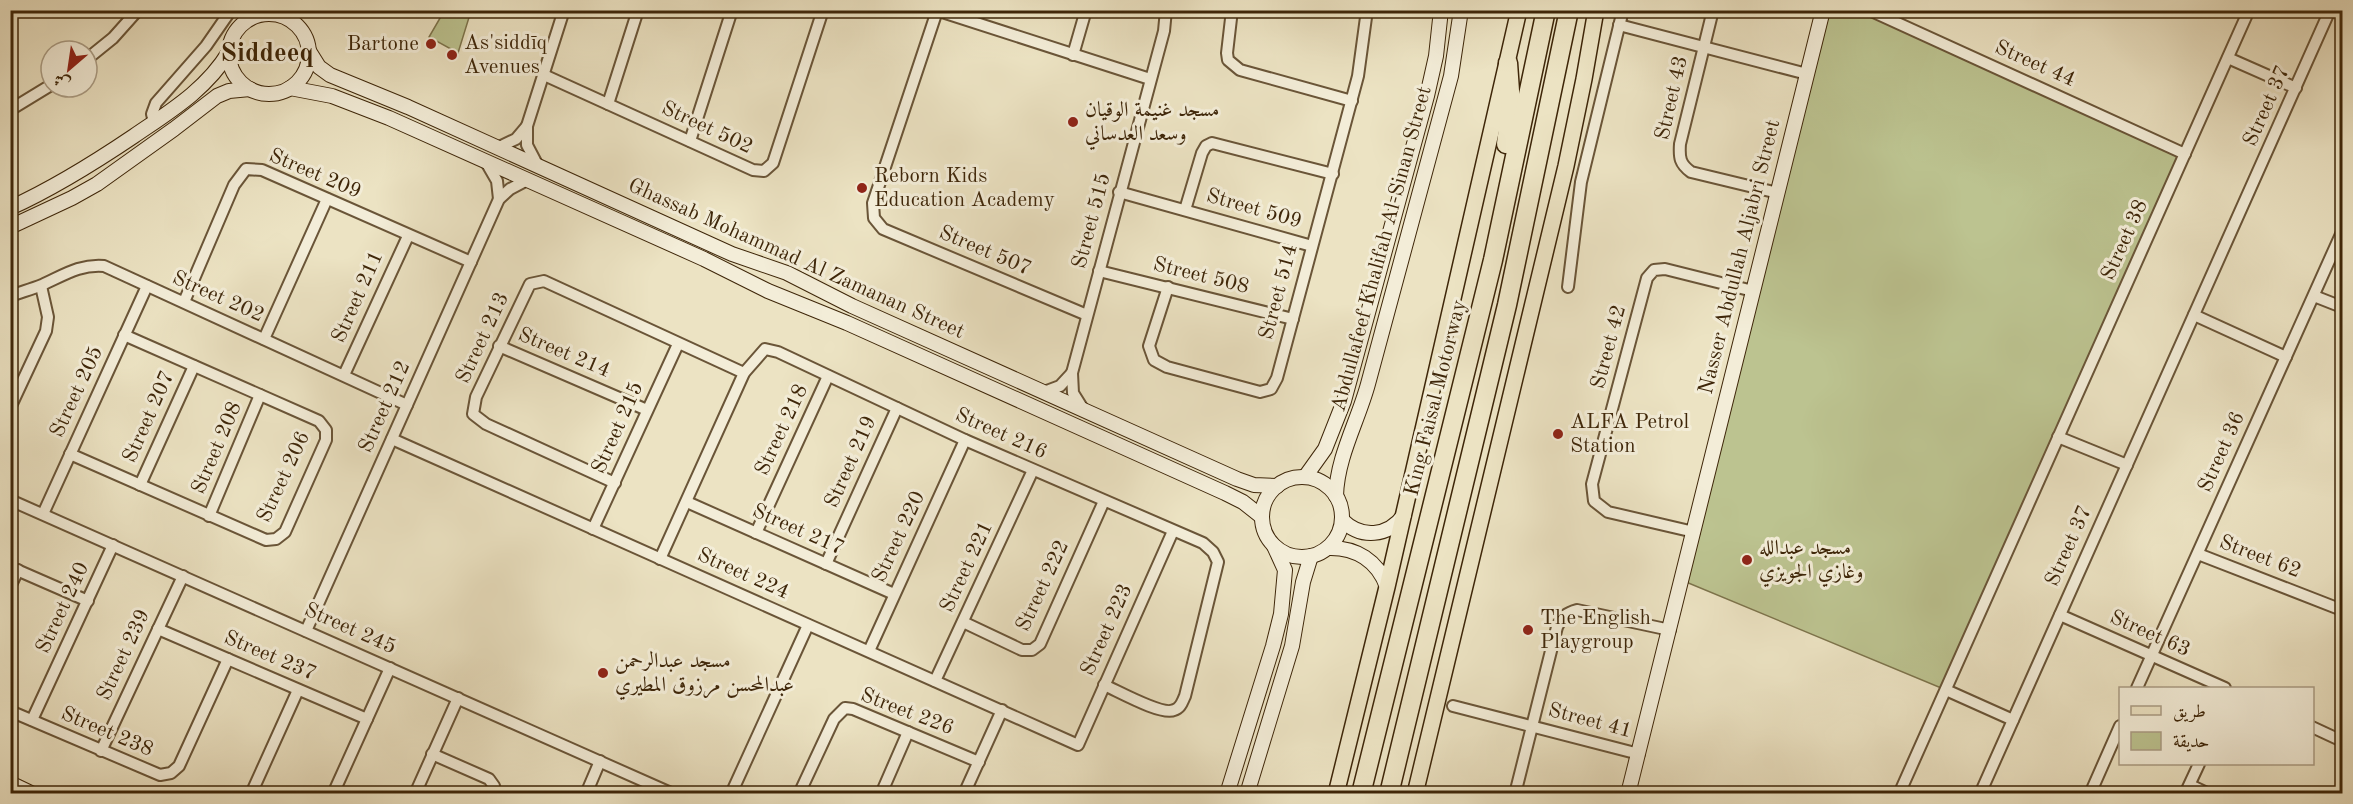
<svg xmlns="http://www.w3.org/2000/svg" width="2353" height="804" viewBox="0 0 2353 804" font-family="'Old Standard TT',Amiri,serif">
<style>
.green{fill:#bcc390;stroke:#7d744c;stroke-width:1.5}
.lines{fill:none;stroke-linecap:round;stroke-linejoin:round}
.street-casing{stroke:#6a5538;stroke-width:14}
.secondary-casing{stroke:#3e2609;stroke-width:16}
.primary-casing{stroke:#3e2609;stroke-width:18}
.highway-casing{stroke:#3e2609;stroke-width:21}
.street{stroke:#f3edd8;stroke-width:10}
.secondary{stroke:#f3edd8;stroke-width:14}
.primary{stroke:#ece3c3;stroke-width:15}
.highway{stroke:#ece3c3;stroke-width:18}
.poi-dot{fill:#8f2418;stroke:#f3edd8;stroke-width:2}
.labels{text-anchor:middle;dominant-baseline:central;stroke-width:6;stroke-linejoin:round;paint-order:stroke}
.poi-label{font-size:21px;fill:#3e2609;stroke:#f3edd8;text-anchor:start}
.street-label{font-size:21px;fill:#3e2609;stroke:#f3edd8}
.district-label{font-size:27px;font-weight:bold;fill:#3e2609;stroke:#f3edd8}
</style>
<rect width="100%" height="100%" fill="#ece3c3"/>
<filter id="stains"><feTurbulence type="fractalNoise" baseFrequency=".00333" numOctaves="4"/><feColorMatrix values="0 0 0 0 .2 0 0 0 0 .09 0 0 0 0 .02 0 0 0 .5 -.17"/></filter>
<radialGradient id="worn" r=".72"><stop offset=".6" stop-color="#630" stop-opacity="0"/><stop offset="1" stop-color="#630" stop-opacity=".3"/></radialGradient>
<g class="green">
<polygon points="441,11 471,11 458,53 429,37 443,13"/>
<polygon points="1823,11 1869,11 2185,154 1946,690 1686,582"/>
</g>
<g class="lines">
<g class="street-casing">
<g id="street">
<polyline points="936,10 1150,79"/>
<polyline points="1232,10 1227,53 1228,60 1240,70 1352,101"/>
<path d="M 1713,10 L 1680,144 C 1679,158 1680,164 1691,172 L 1778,193"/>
<polyline points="1869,10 2185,154"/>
<polyline points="2340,10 2342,12"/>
<polyline points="937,11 873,203 874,218 883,229 1087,315"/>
<polyline points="1619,25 1807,74"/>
<polyline points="1073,55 1086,10"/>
<polyline points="2228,58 2296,88"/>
<polyline points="87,59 113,38 138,10"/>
<polyline points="544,75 753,170 764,171 773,163 823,10"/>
<polyline points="608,104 638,10"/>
<polyline points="10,110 51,85"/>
<polyline points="154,122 152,114 156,103 206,46 231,10"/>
<polyline points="690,141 732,10"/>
<polyline points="497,148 516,139 527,126"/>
<polyline points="486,162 497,181 499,199"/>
<polyline points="538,166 527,145 527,126 564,10"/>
<polyline points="1119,192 1312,246"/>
<polyline points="1185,210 1202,153 1206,146 1212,143 1333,174"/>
<polyline points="1099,271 1293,319"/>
<polyline points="1168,287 1149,346 1154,360 1167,367 1260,392 1271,389 1277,378 1358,76 1367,10"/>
<polyline points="1568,287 1581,182 1623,10"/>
<path d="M 10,296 C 21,292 32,289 42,285 C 64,275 80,264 104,266 L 407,405"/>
<polyline points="2314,296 2342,307"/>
<polyline points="184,302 234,185 246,169 262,170 471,262"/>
<polyline points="2194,315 2286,357"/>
<polyline points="264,339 327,199"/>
<polyline points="499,346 647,410"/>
<polyline points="344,375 408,236"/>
<polyline points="1044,392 1060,386 1072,373"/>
<polyline points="10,408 46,331 48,317 41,286"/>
<polyline points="1083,409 1073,393 1072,373 1164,31 1166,10"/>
<polyline points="2058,437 2127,465"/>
<polyline points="392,439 1078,745 1173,531"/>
<polyline points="70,454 266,540 276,539 285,532 326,440 326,430 319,421 124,335"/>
<polyline points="615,483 486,424 473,414 476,397 530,284 544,281 744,373"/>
<polyline points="140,485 194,366"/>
<polyline points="10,500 673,794"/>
<polyline points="687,502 894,594"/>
<polyline points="43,514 147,286"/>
<polyline points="209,516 260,395"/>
<polyline points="593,529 678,344"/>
<polyline points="1694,532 1608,512 1594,501 1592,484 1647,278 1654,270 1665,269 1753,291"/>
<polyline points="756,533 828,376"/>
<polyline points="2198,554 2342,610"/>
<path d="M 660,559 L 744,373 L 765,349 L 778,352 L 965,440 L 1203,543 L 1213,552 L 1218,562 L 1185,696 C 1182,702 1181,708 1174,710 C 1162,716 1118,691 1104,685"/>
<polyline points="826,564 897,408"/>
<polyline points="10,567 88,601"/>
<polyline points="10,587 18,570"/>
<polyline points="2060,615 2225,688"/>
<polyline points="963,622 1022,650 1032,650 1040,644 1104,501"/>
<polyline points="158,629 367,719"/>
<polyline points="306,631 499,199 510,189 527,180"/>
<polyline points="869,651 965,440"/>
<polyline points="935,681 1033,470"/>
<polyline points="2137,688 2342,232"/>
<polyline points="1946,690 2013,720"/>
<polyline points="1453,706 1639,754"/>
<polyline points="10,711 160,775 171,773 179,766 228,659"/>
<polyline points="32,720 113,545"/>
<polyline points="2312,727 2342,741"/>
<polyline points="101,751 183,576"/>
<polyline points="432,754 489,779 494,786 496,794"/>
<polyline points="2190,785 2209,794"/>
<polyline points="251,794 298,690"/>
<polyline points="333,794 390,668"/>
<polyline points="415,794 458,698"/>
<polyline points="586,794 600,761"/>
<polyline points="731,794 808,625"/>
<polyline points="799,794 834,719 845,708 853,709 979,762"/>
<polyline points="881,794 908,732"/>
<polyline points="964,794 1002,710"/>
<path d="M 1515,794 L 1557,627 C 1562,617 1566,613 1577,610 L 1670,630"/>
<polyline points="1899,794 2249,10"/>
<polyline points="1980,794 2330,10"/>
<polyline points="2090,794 2120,726"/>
<polyline points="2185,794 2199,764"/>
</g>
</g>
<g class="secondary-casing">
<g id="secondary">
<circle cx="269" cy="54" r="40"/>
<polyline points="309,51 319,67 330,75 408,107 732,254 787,273 852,306 1237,479 1254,485 1277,486"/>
<polyline points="290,88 332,96 389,118 704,259 768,291 847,323 1225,493 1243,502 1262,517"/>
<path d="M 10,208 C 54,188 94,163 134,136 C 169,112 206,90 229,52"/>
<polyline points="10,227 72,198 97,184 174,129 217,96 229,91 250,89"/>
<polyline points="1305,477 1325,449 1344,401 1427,96 1436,56 1441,10"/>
<circle cx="1302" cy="517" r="40"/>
<path d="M 1336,496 C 1337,457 1358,421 1368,384 L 1451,76 L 1461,10"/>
<path d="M 1342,520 C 1361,539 1388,537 1404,515"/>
<path d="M 1328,548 C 1356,547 1378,561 1387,587"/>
<polyline points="10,783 33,794"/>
<polyline points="1227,794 1273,646 1281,614 1285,570 1274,546"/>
<polyline points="1247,794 1292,646 1303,582 1311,556"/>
<polyline points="1628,794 1823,10"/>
</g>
</g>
<g class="primary-casing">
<g id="primary">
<polyline points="1336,794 1387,587 1519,10"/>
<polyline points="1415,794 1566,166 1584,79 1596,10"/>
</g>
</g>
<g class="highway-casing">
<g id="highway">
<polyline points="1506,144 1511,105 1508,63"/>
<polyline points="1361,794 1493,260 1546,10"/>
<polyline points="1389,794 1507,305 1569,10"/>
</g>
</g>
<use href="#street" class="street"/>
<use href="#secondary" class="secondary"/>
<use href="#primary" class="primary"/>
<use href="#highway" class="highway"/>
</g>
<g class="poi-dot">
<circle cx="431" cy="44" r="6"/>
<circle cx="452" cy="55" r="6"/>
<circle cx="1073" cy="122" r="6"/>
<circle cx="862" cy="188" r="6"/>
<circle cx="1558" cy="434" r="6"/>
<circle cx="1747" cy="560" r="6"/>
<circle cx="1528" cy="630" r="6"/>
<circle cx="603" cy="673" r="6"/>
</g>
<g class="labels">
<g class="poi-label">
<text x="464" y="43">As'siddīq<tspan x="464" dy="24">Avenues</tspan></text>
<text x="419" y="44" text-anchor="end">Bartone</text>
<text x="1085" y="110">مسجد غنيمة الوقيان<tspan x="1085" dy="24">وسعد العدساني</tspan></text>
<text x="874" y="176">Reborn Kids<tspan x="874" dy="24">Education Academy</tspan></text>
<text x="1570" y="422">ALFA Petrol<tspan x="1570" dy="24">Station</tspan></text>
<text x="1759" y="548">مسجد عبدالله<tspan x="1759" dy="24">وغازي الجويزي</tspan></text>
<text x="1540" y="618">The English<tspan x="1540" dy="24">Playgroup</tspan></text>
<text x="615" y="661">مسجد عبدالرحمن<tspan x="615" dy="24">عبدالمحسن مرزوق المطيري</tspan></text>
</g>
<g class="street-label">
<text transform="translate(2035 64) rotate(24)">Street 44</text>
<text transform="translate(1672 98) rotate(-77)">Street 43</text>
<text transform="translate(2267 106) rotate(-66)">Street 37</text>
<text transform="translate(707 128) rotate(25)">Street 502</text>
<text transform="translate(315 174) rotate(23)">Street 209</text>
<text transform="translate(1254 209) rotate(16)">Street 509</text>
<text transform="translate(1092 221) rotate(-75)">Street 515</text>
<text transform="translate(2125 240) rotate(-66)">Street 38</text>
<text transform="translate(1382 249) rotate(-75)">Abdullafeef Khalifah Al-Sinan Street</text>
<text transform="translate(985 251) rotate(23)">Street 507</text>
<text transform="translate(1740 257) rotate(-76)">Nasser Abdullah Aljabri Street</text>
<text transform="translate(796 259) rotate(24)">Ghassab Mohammad Al Zamanan Street</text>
<text transform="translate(1201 276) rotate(14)">Street 508</text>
<text transform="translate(1279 292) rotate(-75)">Street 514</text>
<text transform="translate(218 297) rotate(24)">Street 202</text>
<text transform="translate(358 297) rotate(-66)">Street 211</text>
<text transform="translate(483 338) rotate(-65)">Street 213</text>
<text transform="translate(1609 347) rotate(-75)">Street 42</text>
<text transform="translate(564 353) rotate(23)">Street 214</text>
<text transform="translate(77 392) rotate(-65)">Street 205</text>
<text transform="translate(1436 398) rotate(-76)">King Faisal Motorway</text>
<text transform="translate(385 407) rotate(-66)">Street 212</text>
<text transform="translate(149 417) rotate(-66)">Street 207</text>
<text transform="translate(618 428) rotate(-66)">Street 215</text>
<text transform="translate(782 430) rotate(-65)">Street 218</text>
<text transform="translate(1001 434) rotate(24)">Street 216</text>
<text transform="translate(217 448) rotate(-67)">Street 208</text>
<text transform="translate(2222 452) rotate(-66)">Street 36</text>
<text transform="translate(851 462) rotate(-66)">Street 219</text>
<text transform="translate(284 477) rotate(-65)">Street 206</text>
<text transform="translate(798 530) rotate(24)">Street 217</text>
<text transform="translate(899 537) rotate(-65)">Street 220</text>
<text transform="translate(2069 546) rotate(-66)">Street 37</text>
<text transform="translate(2260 557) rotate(21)">Street 62</text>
<text transform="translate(967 567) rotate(-65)">Street 221</text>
<text transform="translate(743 574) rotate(24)">Street 224</text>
<text transform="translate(1043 586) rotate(-65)">Street 222</text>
<text transform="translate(63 608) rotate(-65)">Street 240</text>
<text transform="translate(350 629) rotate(24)">Street 245</text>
<text transform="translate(1107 630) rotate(-66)">Street 223</text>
<text transform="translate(2150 634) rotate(24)">Street 63</text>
<text transform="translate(124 655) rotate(-65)">Street 239</text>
<text transform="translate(270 656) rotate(23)">Street 237</text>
<text transform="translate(907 712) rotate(21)">Street 226</text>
<text transform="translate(1590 721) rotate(15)">Street 41</text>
<text transform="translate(107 732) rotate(23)">Street 238</text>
</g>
<g class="district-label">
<text x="267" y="53">Siddeeq</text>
</g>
</g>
<rect width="2353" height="804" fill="none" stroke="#ece3c3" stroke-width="36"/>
<rect x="12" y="12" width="2329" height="780" fill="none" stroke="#3e2609" stroke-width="3"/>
<rect x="18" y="18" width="2317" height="768" fill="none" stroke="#3e2609" stroke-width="1.5"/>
<rect x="2119" y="687" width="195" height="78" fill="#f3edd8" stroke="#ab9d85" stroke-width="1.5"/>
<rect x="2131" y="706" width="30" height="9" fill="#ece3c3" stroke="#ab9d85" stroke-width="1.5"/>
<text x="2173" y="717" font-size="18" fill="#3e2609">طريق</text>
<rect x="2131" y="732" width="30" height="18" fill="#bcc390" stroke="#ab9d85" stroke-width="1.5"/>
<text x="2173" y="747" font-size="18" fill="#3e2609">حديقة</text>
<g transform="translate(69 69) rotate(209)"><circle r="28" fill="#f3edd8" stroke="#ab9d85" stroke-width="1.5"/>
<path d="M0-4.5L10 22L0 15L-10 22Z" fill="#8f2418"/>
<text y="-9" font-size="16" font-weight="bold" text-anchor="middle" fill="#3e2609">ش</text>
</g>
<rect width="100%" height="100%" filter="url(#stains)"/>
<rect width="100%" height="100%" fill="url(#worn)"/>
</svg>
